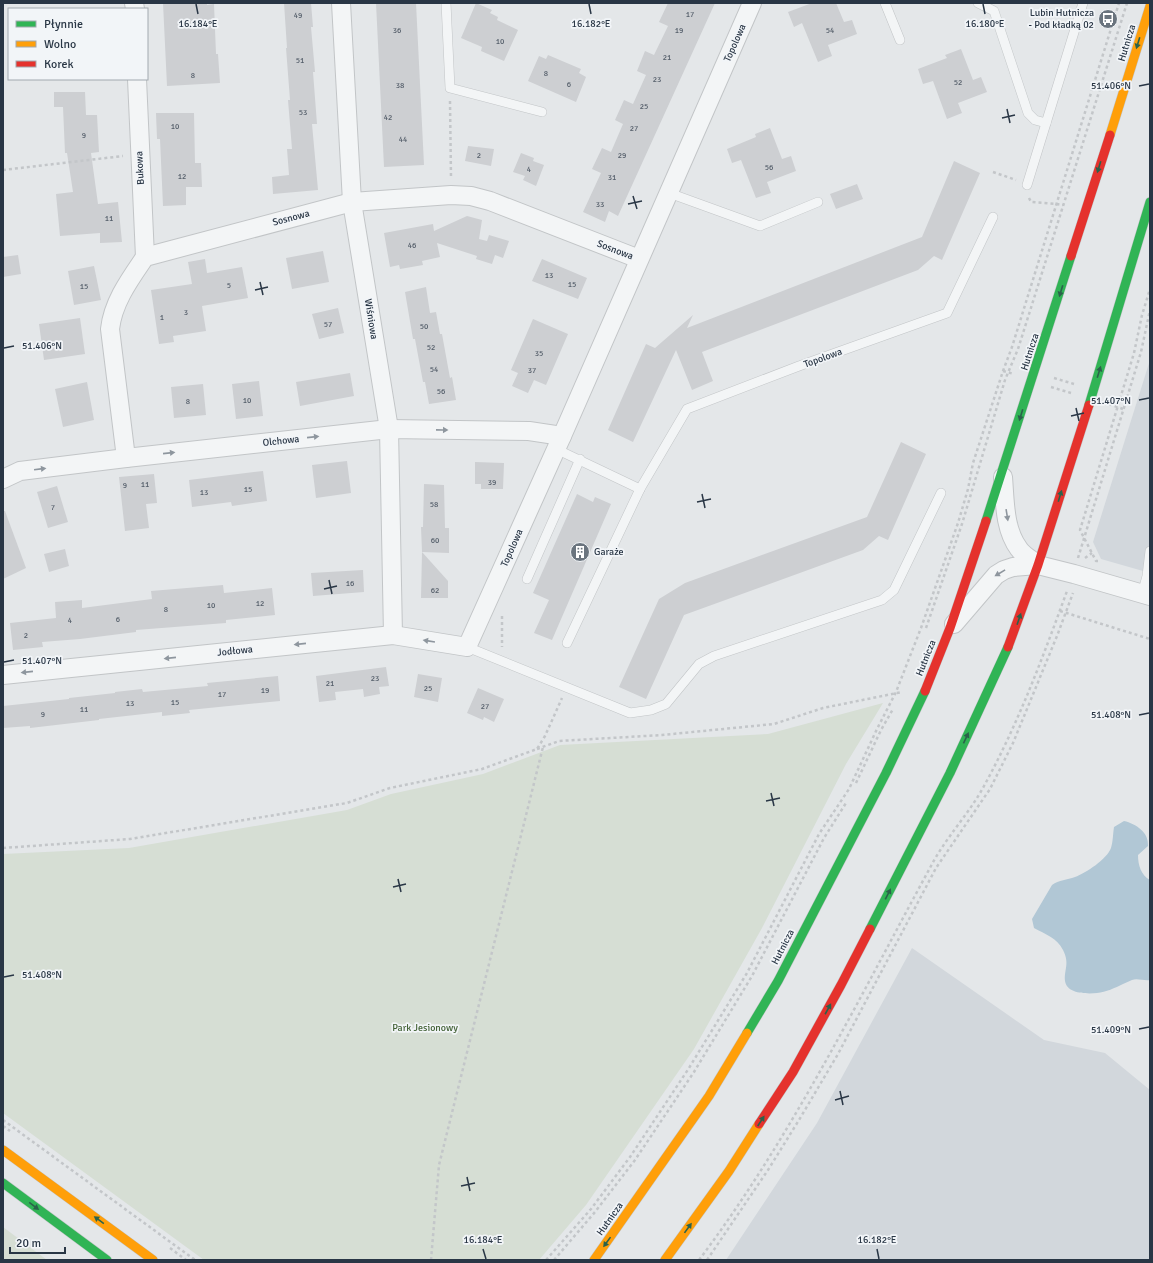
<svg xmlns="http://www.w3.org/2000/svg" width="1153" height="1263" viewBox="0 0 1153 1263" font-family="Signika,sans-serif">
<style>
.built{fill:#d2d7dc}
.green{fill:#d6ded4}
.water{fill:#b1c7d5}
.building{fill:#cdcfd2}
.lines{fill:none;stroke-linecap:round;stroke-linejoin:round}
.lane-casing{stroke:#c2c5c7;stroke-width:10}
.street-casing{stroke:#c2c5c7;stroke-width:20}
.fast-casing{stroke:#c2c5c7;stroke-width:10}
.slow-casing{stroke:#c2c5c7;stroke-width:10}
.jam-casing{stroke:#c2c5c7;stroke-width:10}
.path{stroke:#c3c6c9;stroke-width:2.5;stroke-dasharray:3 3;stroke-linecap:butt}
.lane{stroke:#f3f5f6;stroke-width:9}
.street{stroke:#f3f5f6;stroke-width:18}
.fast{stroke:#30b455;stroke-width:9}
.slow{stroke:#ff9f0a;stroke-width:9}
.jam{stroke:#e5322d;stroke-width:9}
.oneway{fill:#2b624b}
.oneway2{fill:#8e969e}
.ticks{fill:none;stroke:#293645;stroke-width:1.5}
.labels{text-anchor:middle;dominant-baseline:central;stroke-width:3.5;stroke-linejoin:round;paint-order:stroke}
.number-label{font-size:8px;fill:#535d69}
.poi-label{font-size:10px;fill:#293645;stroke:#f2f5f8;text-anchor:end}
.street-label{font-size:10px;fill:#293645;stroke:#f2f5f8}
.park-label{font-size:10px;fill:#426135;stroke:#f2f5f8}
.ticks-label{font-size:10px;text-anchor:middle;fill:#293645;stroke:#f2f5f8;stroke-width:3.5;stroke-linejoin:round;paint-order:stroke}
</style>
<rect width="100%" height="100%" fill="#e4e7e9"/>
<g class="built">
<polygon points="1150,360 1150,573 1101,559 1093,542"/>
<polygon points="912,948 1044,1040 1105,1053 1150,1090 1150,1260 726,1260 817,1123"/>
</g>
<g class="green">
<polygon points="883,703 846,764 762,928 694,1049 586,1205 539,1260 204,1260 3,1113 3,854 129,848 347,810 391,794 483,774 560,745 768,734"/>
<polygon points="3,1227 47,1260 3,1260"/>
</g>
<path class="water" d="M 1124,821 C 1136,824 1149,832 1148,846 L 1138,855 C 1138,865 1141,875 1150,880 L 1150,980 C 1144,981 1137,978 1132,980 C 1129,981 1126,983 1123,984 C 1115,988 1106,992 1097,993 C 1087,994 1067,994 1065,981 C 1064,969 1070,964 1063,950 C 1057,938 1045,934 1034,928 L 1032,919 L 1052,885 C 1059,880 1067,880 1075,877 C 1086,873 1107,859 1111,848 C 1113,842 1113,833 1114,827 Z"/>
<g class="building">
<polygon points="163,3 207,3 207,5 214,4 216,54 218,54 220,83 167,86"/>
<polygon points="284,3 311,3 313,27 311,27 315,72 313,72 317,124 312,124 318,190 273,194 272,177 289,175 287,149 292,149 288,100 290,100 286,48 287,48"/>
<polygon points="376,3 416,3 424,165 384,167"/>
<polygon points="476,3 492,10 490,13 498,17 497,20 518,30 504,61 481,51 482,47 461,38"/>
<polygon points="668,3 715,3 618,216 609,211 605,222 583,212 601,173 592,169 602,148 611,152 623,124 615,120 620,109 624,100 633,104 646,75 637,71 645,51 654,55 668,26 659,22"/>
<polygon points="812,3 836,3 844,22 852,20 857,34 828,45 832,56 818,62 802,23 794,27 788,12"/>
<polygon points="961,49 973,80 981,77 987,92 958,103 962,113 947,119 933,81 923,84 918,69 947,58 945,55"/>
<polygon points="548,55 581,69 579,73 586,77 576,102 528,81 539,56 546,59"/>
<polygon points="54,92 85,92 86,115 97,115 99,152 91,153 98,204 118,202 122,242 100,243 100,233 60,236 56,194 73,192 67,153 65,153 63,107 54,107"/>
<polygon points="156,113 194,113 195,163 201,163 202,187 186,187 186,205 163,206 160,139 157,139"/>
<polygon points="770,128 782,159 791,156 796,171 767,182 771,193 756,198 741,160 732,163 727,149 756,137 755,134"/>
<polygon points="468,146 494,149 491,166 465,161"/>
<polygon points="521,153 534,158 533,161 544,165 536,186 523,180 525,176 513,172"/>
<polygon points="954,161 980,173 942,260 934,256 918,270 702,352 713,381 692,390 676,350 633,442 608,430 646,344 655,348 693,315 687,328 922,237"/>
<polygon points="857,184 863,199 836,209 830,194"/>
<polygon points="467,216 482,220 479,239 487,241 489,235 509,241 503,258 495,255 492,264 476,259 477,256 437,243 440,257 422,261 423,265 400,269 399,265 390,267 384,233 433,224 434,231"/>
<polygon points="323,251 329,282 292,289 286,258"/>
<polygon points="18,255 21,274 3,277 3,257"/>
<polygon points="205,259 207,273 242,267 248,298 202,306 206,331 173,336 174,342 159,344 151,290 192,284 188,262"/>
<polygon points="542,259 587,278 578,299 532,281"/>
<polygon points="94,266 101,300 74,305 68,271"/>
<polygon points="426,287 430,313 436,312 440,334 442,334 450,378 452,377 456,400 429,404 425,382 423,382 415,339 413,339 405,292"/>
<polygon points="338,308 344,333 319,339 312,314"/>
<polygon points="80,318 85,354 44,360 39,324"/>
<polygon points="533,319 568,334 546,385 534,380 528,393 512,386 518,373 511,370"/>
<polygon points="350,373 354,396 300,406 296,382"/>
<polygon points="259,381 263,416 236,419 232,384"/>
<polygon points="87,382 94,420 63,427 55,389"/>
<polygon points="203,384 206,415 174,418 171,387"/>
<polygon points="901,442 926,454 888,540 879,536 863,550 684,615 646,699 619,687 659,599 685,583 867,517"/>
<polygon points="347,461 351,493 316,498 312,465"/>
<polygon points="475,462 504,463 503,489 481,489 481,484 475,484"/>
<polygon points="263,471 267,501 232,506 231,502 192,507 189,480"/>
<polygon points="154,474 157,503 146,504 149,528 125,531 119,477"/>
<polygon points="424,484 444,485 445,528 449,528 449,553 422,552 421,527 423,527"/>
<polygon points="57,486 68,522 48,528 37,492"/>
<polygon points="577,494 593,502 595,497 611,504 552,640 534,633 549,600 533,593"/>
<polygon points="3,511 5,511 26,568 3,579"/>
<polygon points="65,549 69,566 49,572 44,554"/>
<polygon points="422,552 448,581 448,598 421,598"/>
<polygon points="363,570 364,592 313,596 311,573"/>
<polygon points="223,585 224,593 272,588 275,615 226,620 226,623 136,630 136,632 80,639 42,642 43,647 13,650 10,623 56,618 55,602 82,600 82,608 152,599 151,591"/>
<polygon points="386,667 389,686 379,687 380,694 364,697 363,689 335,692 336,700 319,702 316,676"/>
<polygon points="418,674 442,678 438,702 414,697"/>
<polygon points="278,676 280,701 189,710 190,713 162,716 162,712 99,719 99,720 30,728 30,726 3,728 3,706 69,699 69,698 115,693 115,692 142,689 143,692 208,686 207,683"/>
<polygon points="478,688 504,699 494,722 484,717 483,720 467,713"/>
</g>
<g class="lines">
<g class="lane-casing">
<g id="lane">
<polyline points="446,3 450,88 542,112"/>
<polyline points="885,3 900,40"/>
<polyline points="978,3 994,11 1028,113 1035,120 1046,123"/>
<polyline points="1027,185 1083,3"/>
<polyline points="669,193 760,226 818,202"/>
<polyline points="556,449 640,489"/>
<polyline points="527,579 580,459"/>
<polyline points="1142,594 1147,576 1150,551"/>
<polyline points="567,643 640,489 687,409 799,366 947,313 993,217"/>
<polyline points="467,647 630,713 651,710 666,704 699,664 714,656 882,600 894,590 941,493"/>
</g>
</g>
<g class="street-casing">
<g id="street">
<polyline points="134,3 135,9"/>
<polyline points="341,3 352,202 389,429 393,635"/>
<polyline points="137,79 145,257"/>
<path d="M 126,458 L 110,329 C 113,302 130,279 145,257 L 352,202 L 451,195 L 471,196 L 490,201 L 639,259"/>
<path d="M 1003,477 C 1005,501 1004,529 1019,549 C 1023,555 1032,560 1038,565"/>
<polyline points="3,479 20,471 126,458 389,429 529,431 562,436"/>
<polyline points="954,624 996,575 1004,570 1013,567 1038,565 1074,574 1150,596"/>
<polyline points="3,675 393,635 467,647 562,436 752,3"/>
</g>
</g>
<g class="fast-casing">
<g id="fast">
<polyline points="1089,405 1150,202"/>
<polyline points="986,521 1071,256"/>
<polyline points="870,929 950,773 1008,647"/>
<polyline points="747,1033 778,981 886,773 925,691"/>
<polyline points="3,1183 107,1260"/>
</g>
</g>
<g class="slow-casing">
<g id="slow">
<polyline points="1110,135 1150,6"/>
<polyline points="3,1150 153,1260"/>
<polyline points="594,1260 709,1096 747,1033"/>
<polyline points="665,1260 729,1171 759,1124"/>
</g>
</g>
<g class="jam-casing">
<g id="jam">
<polyline points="1071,256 1110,135"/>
<polyline points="1008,647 1038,565 1089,405"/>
<polyline points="925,691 950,628 986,521"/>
<polyline points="759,1124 793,1072 841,985 870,929"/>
</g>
</g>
<g class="path">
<polyline points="450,101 451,178"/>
<polyline points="3,170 123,156"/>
<polyline points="993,172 1016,180"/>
<polyline points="1029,198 1031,202 1057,204 1063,205"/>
<polyline points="1003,371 1014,374"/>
<polyline points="1054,378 1074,384"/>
<polyline points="1051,387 1071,393"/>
<polyline points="1109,404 1123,409"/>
<polyline points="1078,558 1141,352 1150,310"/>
<polyline points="1085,558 1092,553"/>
<polyline points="1098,561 1096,561 1080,530 1134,353 1142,315 1150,289"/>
<polyline points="1060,611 1150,639"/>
<polyline points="502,616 502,647"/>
<polyline points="926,628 962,524 1005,380 1018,349 1127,3"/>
<polyline points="537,749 559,741 662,735 774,724 823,708 902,692"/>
<polyline points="856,783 881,730 893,709"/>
<polyline points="3,848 130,839 347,803 390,788 482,769 537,749 545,736 562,698"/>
<polyline points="3,1120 195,1260"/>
<polyline points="3,1126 10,1131"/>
<polyline points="170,1248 186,1260"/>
<polyline points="431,1260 439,1165 543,747"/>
<polyline points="546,1260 591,1209 630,1157 689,1068 747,973 819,834 849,789 877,729 896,692 921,628 958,523 968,489 973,463 1003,371 1012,347 1119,3"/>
<polyline points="554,1260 595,1212 635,1160 694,1072 752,976 824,838 846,803"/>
<path d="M 699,1260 C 791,1138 858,1000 931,866 C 946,837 969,814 984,786 C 1018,724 1043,657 1067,591"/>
<polyline points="707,1260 768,1170 799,1120 838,1054 936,868 990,789 1013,743 1057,636 1073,593"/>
</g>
<use href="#lane" class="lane"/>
<use href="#street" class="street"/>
<use href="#fast" class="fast"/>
<use href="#slow" class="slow"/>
<use href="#jam" class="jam"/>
</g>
<defs><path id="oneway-solid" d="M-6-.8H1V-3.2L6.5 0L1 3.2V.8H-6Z"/></defs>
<g class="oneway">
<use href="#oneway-solid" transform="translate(1138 43) rotate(107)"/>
<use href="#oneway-solid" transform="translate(1099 167) rotate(107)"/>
<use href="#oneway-solid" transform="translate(1061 291) rotate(107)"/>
<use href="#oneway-solid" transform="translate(1099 372) rotate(-73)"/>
<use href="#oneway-solid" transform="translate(1021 415) rotate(107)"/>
<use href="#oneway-solid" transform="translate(1060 496) rotate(-73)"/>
<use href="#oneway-solid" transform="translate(1019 619) rotate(-71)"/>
<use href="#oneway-solid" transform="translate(966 738) rotate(-65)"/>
<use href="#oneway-solid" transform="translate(888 894) rotate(-63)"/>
<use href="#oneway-solid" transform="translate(828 1009) rotate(-61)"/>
<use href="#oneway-solid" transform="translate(761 1121) rotate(-57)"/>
<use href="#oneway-solid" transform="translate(34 1206) rotate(37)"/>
<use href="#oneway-solid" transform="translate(99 1220) rotate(-144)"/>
<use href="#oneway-solid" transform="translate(688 1228) rotate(-54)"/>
<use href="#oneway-solid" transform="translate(607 1242) rotate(126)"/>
</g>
<g class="oneway2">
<use href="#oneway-solid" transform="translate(442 430) rotate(1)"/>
<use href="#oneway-solid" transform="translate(313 437) rotate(-6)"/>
<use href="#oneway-solid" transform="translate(169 453) rotate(-6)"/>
<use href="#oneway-solid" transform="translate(40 469) rotate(-7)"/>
<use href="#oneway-solid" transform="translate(1007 515) rotate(81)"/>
<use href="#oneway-solid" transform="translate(1000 573) rotate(149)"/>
<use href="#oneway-solid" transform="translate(429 641) rotate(-171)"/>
<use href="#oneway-solid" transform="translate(300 644) rotate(174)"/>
<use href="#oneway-solid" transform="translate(170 658) rotate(174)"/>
<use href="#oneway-solid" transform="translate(27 672) rotate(174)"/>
</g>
<path class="ticks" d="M 196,4 L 198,14M 589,4 L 591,14M 983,4 L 985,14M 1139,86 L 1149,84M 1007,109 L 1010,123M 1002,118 L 1015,115M 633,196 L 637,209M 628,204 L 642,201M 260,282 L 263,295M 255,290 L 268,287M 4,348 L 14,346M 1139,400 L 1149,398M 1076,408 L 1079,421M 1071,416 L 1084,413M 702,494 L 705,508M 697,502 L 711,499M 329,580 L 332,594M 324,589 L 337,586M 4,662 L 14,660M 1139,715 L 1149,713M 771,793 L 774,806M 766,801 L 780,798M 398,879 L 401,892M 393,887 L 406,884M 4,977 L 14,975M 1139,1029 L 1149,1027M 840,1091 L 843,1105M 835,1100 L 849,1096M 467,1177 L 470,1191M 461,1186 L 475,1183M 483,1249 L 486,1259M 877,1249 L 879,1259"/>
<defs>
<g id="bus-disc" transform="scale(1)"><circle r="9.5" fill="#6a747e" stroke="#f2f5f8"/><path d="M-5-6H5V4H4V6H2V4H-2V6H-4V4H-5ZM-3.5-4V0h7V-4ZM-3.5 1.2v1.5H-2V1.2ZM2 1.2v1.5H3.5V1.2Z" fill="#fff"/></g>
<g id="building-disc" transform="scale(1)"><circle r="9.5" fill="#6a747e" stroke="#f2f5f8"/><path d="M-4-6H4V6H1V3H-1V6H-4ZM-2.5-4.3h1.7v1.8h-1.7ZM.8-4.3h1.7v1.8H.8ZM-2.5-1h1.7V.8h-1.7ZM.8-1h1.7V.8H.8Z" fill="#fff"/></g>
</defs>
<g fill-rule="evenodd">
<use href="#bus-disc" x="1108" y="19"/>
<use href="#building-disc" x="580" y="552"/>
</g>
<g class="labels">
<g class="number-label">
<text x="690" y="14">17</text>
<text x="298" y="15">49</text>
<text x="397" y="30">36</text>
<text x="679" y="30">19</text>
<text x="830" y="30">54</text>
<text x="500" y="41">10</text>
<text x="667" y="57">21</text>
<text x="300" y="60">51</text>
<text x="546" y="73">8</text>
<text x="193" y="75">8</text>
<text x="657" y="79">23</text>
<text x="958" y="82">52</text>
<text x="569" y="84">6</text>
<text x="400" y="85">38</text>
<text x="644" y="106">25</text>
<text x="303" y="112">53</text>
<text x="388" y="117">42</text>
<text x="175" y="126">10</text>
<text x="634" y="128">27</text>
<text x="84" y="135">9</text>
<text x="403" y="139">44</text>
<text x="479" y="155">2</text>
<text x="622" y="155">29</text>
<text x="769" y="167">56</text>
<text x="529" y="169">4</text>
<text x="182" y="176">12</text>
<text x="612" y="177">31</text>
<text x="600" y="204">33</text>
<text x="109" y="218">11</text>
<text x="412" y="245">46</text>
<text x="549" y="275">13</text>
<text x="572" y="284">15</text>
<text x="229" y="285">5</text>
<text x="84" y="286">15</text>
<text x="186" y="312">3</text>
<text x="162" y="317">1</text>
<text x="328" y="324">57</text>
<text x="424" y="326">50</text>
<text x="431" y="347">52</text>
<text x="539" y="353">35</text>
<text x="434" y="369">54</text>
<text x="532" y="370">37</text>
<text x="441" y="391">56</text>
<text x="247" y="400">10</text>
<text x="188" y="401">8</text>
<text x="492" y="482">39</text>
<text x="145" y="484">11</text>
<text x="125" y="485">9</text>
<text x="248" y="489">15</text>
<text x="204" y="492">13</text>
<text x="434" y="504">58</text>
<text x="53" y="507">7</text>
<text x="435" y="540">60</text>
<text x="350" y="583">16</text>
<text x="435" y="590">62</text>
<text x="260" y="603">12</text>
<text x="211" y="605">10</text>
<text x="166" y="609">8</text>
<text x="118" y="619">6</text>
<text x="70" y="620">4</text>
<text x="26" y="635">2</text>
<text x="375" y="678">23</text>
<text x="330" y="683">21</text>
<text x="428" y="688">25</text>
<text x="265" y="690">19</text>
<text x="222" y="694">17</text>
<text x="175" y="702">15</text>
<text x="130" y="703">13</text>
<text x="485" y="706">27</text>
<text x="84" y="709">11</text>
<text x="43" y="714">9</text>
</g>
<g class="poi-label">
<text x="1094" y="13">Lubin Hutnicza<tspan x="1094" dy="12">- Pod kładką 02</tspan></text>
<text x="594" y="552" text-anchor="start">Garaże</text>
</g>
<g class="street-label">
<text transform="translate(735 43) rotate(-66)">Topolowa</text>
<text transform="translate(1127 43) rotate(-73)">Hutnicza</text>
<text transform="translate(140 168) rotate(-93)">Bukowa</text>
<text transform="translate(291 218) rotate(-15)">Sosnowa</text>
<text transform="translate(615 250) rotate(21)">Sosnowa</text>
<text transform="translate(371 319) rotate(81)">Wiśniowa</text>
<text transform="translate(1030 352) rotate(-72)">Hutnicza</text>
<text transform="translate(823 358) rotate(-20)">Topolowa</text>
<text transform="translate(281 441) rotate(-6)">Olchowa</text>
<text transform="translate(512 548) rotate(-66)">Topolowa</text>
<text transform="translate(235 651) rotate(-6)">Jodłowa</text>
<text transform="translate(926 658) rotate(-68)">Hutnicza</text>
<text transform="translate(783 947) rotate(-63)">Hutnicza</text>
<text transform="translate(610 1219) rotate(-55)">Hutnicza</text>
</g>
<g class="park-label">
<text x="425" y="1028">Park Jesionowy</text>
</g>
</g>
<g class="ticks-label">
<text x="198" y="27">16.184°E</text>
<text x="591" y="27">16.182°E</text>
<text x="985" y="27">16.180°E</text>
<text x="1111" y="89">51.406°N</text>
<text x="42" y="349">51.406°N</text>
<text x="1111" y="404">51.407°N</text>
<text x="42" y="664">51.407°N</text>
<text x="1111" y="718">51.408°N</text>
<text x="42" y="978">51.408°N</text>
<text x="1111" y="1033">51.409°N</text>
<text x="483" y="1243">16.184°E</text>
<text x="877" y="1243">16.182°E</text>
</g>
<rect width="1153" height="1263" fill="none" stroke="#293645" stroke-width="8"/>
<rect x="8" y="8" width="140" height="72" fill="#f2f5f8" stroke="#a2a9b0"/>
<rect x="16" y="21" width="20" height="6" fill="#30b455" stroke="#a2a9b0"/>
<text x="44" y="28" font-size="12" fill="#293645">Płynnie</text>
<rect x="16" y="41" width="20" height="6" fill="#ff9f0a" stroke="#a2a9b0"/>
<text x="44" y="48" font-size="12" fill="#293645">Wolno</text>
<rect x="16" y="61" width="20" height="6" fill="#e5322d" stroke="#a2a9b0"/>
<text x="44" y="68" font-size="12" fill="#293645">Korek</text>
<path d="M10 1247v6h55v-6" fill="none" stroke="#293645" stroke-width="2"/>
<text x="16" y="1247" font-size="12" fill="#293645" stroke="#f2f5f8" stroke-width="3" paint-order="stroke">20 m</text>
</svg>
